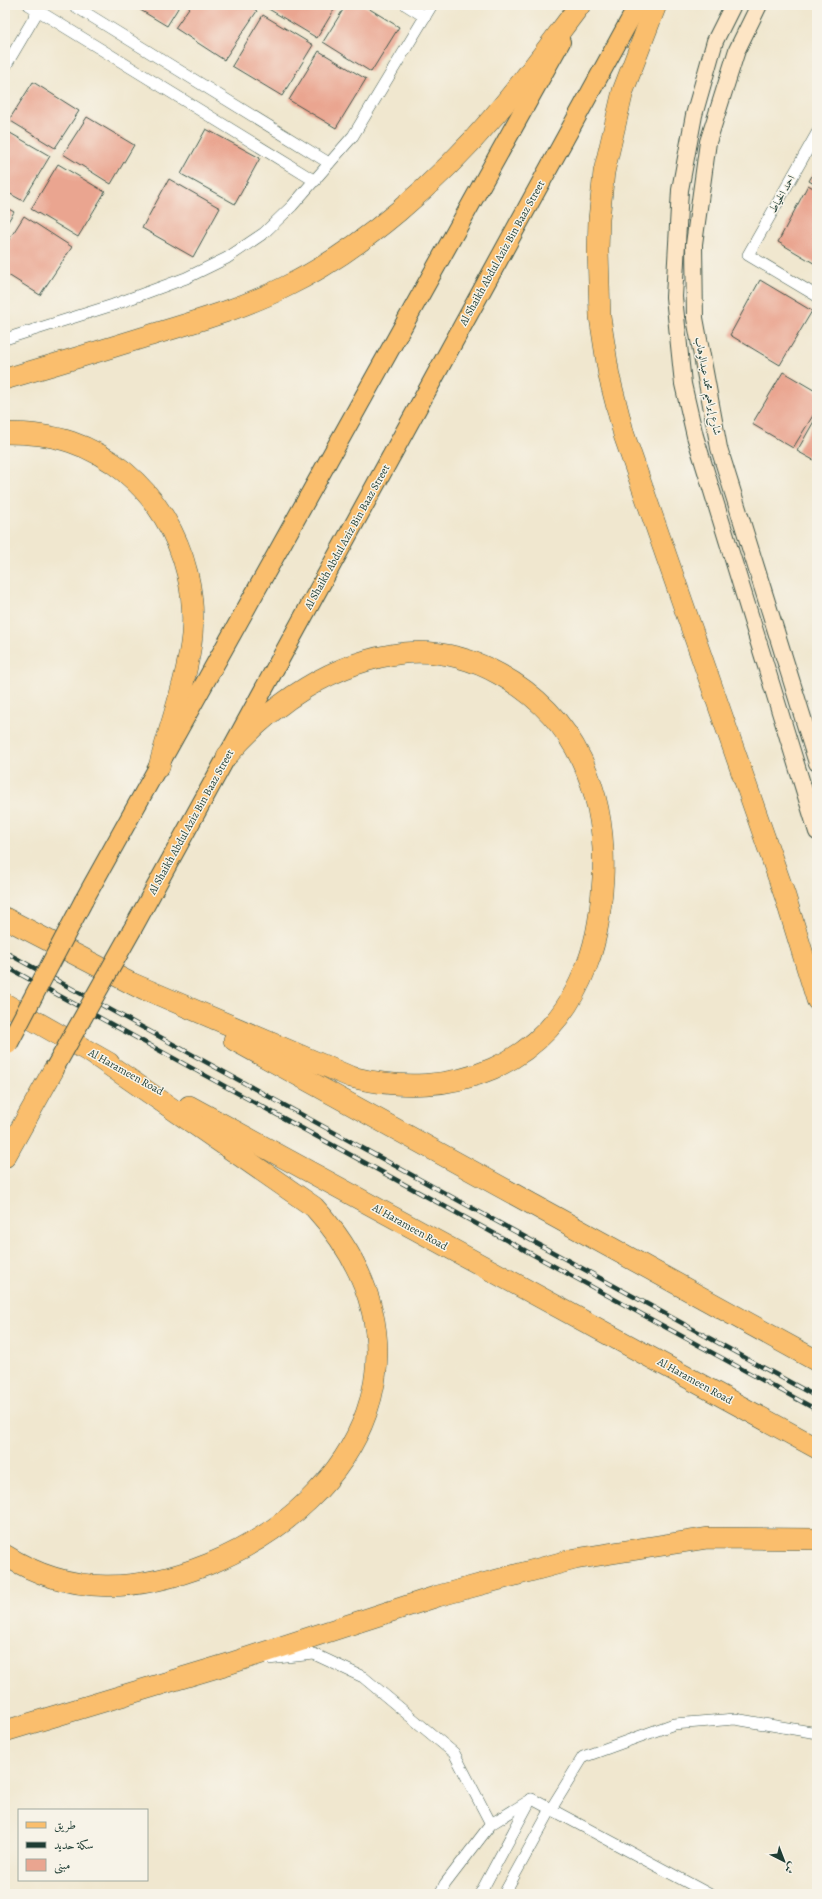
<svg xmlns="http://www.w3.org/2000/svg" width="822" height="1899" viewBox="0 0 822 1899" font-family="Alegreya,Amiri,serif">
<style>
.building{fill:#eaa590}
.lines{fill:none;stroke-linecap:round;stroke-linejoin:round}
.street-casing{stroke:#3e564b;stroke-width:12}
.secondary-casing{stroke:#3e564b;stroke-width:18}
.primary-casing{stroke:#3e564b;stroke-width:20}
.highway-casing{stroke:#3e564b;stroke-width:22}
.street{stroke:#fff;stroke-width:11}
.secondary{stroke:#fde5c5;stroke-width:16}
.primary{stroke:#fabe6d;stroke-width:18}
.highway{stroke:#fabe6d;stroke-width:21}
.rail-casing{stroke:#1f3d34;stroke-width:4.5}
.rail{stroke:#f7f3e8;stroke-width:3;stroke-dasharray:9;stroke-linecap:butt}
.primary-bridge-casing{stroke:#3e564b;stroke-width:20;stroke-linecap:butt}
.primary-bridge{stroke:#fabe6d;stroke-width:18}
.labels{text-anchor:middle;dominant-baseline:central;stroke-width:3;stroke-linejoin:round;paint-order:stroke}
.street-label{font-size:11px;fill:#1f3d34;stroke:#f7f3e8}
</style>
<rect width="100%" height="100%" fill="#f7f3e8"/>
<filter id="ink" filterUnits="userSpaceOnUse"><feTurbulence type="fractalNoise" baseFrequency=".025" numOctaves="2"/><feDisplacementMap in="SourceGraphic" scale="8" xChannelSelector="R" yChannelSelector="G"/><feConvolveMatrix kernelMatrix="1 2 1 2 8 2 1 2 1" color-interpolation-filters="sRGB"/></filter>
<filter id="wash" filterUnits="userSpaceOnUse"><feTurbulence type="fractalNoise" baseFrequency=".012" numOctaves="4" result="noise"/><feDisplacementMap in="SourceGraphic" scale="16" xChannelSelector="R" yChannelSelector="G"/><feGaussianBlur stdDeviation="0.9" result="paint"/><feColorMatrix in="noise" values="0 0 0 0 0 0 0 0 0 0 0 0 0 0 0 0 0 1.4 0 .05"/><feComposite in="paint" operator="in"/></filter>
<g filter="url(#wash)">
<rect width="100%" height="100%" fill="#f0e7cf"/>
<g id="blocks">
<g class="building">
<polygon points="132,5 180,5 167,26"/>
<polygon points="191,5 248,5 257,11 224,60 175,28"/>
<polygon points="268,5 337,5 317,38 267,8"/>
<polygon points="346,5 363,5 399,27 371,72 323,42"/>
<polygon points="263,15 313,45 282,96 232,66"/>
<polygon points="319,51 366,79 336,128 289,100"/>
<polygon points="33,82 79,111 55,148 9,120"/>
<polygon points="87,117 134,145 111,184 63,154"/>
<polygon points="206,129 260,158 235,204 181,174"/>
<polygon points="5,130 50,156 23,201 5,191"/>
<polygon points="58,164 105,192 78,237 31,209"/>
<polygon points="817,167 817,186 809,181"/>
<polygon points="169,179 220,208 193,257 142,228"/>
<polygon points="808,185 817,190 817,265 778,242"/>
<polygon points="5,207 14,212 5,226"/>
<polygon points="24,216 72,247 40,295 5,273 5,246"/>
<polygon points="760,280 812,311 780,365 730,335"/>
<polygon points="783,372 817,392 817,409 793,448 752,424"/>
<polygon points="817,416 817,462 797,451"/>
</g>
</g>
</g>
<g filter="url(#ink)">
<use href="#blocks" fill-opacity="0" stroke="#3e564b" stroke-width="1"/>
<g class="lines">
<g class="street-casing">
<g id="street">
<polyline points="29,5 315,181"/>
<polyline points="73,5 329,163"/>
<polyline points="406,5 425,17"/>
<polyline points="5,67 41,6"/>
<polyline points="817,133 748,255 817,296"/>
<polyline points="5,339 113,305 186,278 227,258 264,233 292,206 353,136 432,5"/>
<polyline points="268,1659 314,1654 363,1677 454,1753 491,1824"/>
<polyline points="440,1894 445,1884 491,1824 532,1799 709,1894"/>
<polyline points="480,1894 531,1799"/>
<polyline points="504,1894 551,1809 583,1757 674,1724 735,1719 817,1733"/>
</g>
</g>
<g class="secondary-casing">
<g id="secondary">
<polyline points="733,5 715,41 694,115 680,190 674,297 683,384 695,436 817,832"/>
<polyline points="759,5 737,50 708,142 694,244 695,318 719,448 817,763"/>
</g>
</g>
<g class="primary-casing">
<g id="primary">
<polyline points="84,900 561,42"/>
<polyline points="132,930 638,5"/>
</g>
</g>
<g class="highway-casing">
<g id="highway">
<polyline points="656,5 623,91 604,172 599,219 598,251 600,317 609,376 624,435 785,896 817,1000"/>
<path d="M 5,379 C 53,365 100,351 148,336 C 194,322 241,309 285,287 C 362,250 440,180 495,115 C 525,80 552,42 580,5"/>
<path d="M 5,433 C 27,433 50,435 71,442 C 151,469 199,552 192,635 C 188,677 170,725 159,767"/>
<polyline points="5,918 144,990"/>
<path d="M 131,983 L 351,1077 C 452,1102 549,1067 587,965 C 598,937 601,907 603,878 C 607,792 576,716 499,674 C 470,658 437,650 404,653 C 334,661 272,703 227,756"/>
<polyline points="5,1004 109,1063"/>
<polyline points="234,1040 817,1361"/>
<polyline points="189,1106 817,1448"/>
<polyline points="5,1157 54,1069"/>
<path d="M 5,1555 C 71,1597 139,1592 209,1564 C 364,1500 439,1343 314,1207 L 96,1056"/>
<polyline points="5,1731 228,1664 438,1596 575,1559 708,1538 817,1539"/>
</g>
</g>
<use href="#street" class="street"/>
<use href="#secondary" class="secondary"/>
<use href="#primary" class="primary"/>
<use href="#highway" class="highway"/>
<g class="rail-casing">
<g id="rail">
<polyline points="5,952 817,1397"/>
<polyline points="5,966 817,1410"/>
</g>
</g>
<use href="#rail" class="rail"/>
<g class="primary-bridge-casing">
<g id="primary-bridge">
<polyline points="8,1045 84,900"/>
<polyline points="54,1069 132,930"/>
</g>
</g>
<use href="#primary-bridge" class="primary-bridge"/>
</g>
</g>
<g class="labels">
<g class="street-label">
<text transform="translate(782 194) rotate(-60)">احمد الخياط</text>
<text transform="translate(502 253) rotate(-61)">Al Shaikh Abdul Aziz Bin Baaz Street</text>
<text transform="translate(708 386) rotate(79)">شارع إبراهيم محمد عبدالوهاب</text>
<text transform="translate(347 537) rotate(-61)">Al Shaikh Abdul Aziz Bin Baaz Street</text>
<text transform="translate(191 822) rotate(-61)">Al Shaikh Abdul Aziz Bin Baaz Street</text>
<text transform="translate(126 1072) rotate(29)">Al Harameen Road</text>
<text transform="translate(410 1227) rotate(29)">Al Harameen Road</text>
<text transform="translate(695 1381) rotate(29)">Al Harameen Road</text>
</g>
</g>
<rect width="822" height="1899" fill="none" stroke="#f7f3e8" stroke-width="20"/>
<rect x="18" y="1809" width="130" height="72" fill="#f7f3e8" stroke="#a1aaa0"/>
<rect x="26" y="1822" width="20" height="6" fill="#fabe6d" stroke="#a1aaa0"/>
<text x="54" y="1829" font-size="12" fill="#1f3d34">طريق</text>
<rect x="26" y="1842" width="20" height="6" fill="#1f3d34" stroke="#a1aaa0"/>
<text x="54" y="1849" font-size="12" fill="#1f3d34">سكة حديد</text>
<rect x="26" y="1859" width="20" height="12" fill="#eaa590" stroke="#a1aaa0"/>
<text x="54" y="1869" font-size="12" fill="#1f3d34">مبنى</text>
<g transform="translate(784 1861) rotate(138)" stroke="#f7f3e8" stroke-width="3" paint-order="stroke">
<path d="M0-3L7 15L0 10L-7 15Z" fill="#1f3d34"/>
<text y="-6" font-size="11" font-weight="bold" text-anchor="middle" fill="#1f3d34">ش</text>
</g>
</svg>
